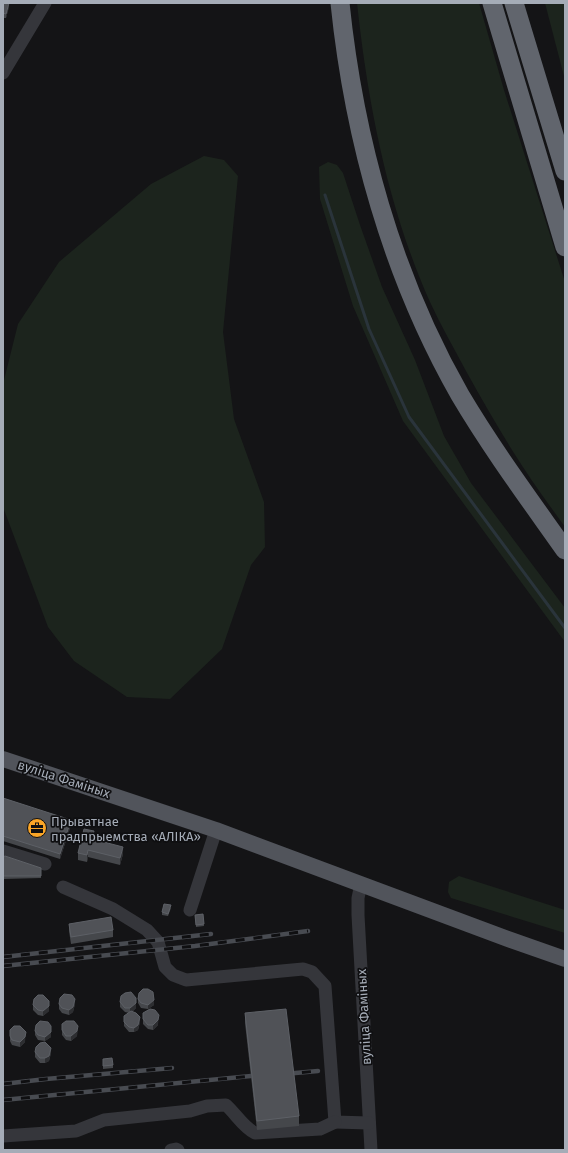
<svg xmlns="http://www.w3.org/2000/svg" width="568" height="1153" viewBox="0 0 568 1153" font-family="'Fira Sans',sans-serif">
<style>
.green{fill:#1c241d}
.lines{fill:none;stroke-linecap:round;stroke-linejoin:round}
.stream{stroke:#2a343b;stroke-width:3}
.minor{stroke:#35363b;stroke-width:13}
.major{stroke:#51545b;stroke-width:16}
.highway{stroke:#61656d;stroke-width:19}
.rail-casing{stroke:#484b51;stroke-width:4.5}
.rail{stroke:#0f0f11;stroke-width:3;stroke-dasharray:9;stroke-linecap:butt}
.wall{fill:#45474b}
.shaded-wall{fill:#2d2e31}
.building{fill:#505257;stroke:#5d6066}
.labels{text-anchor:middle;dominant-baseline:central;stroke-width:3.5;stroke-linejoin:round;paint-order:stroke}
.street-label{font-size:13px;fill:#a5acb7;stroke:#0f0f11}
.poi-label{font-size:13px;fill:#a5acb7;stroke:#0f0f11;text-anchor:start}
</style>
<rect width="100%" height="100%" fill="#141416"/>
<g class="green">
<path d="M 357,3 L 479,3 L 504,90 L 565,282 L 565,527 C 547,502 528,476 512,450 C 496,424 481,398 466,371 C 454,348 441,326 430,302 C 388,208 368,105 357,3 Z"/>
<polygon points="545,3 565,3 565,80"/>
<polygon points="204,156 224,160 238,176 223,332 234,419 264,502 265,547 251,565 222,649 170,699 127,697 74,661 48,627 3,507 3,384 18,324 59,262 151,184"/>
<polygon points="328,162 337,165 343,173 360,225 382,287 415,360 444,436 471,483 565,608 565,642 403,421 353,306 320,199 319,167"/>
<polygon points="459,876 565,910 565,933 451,898 448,892 449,882"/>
</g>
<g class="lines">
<polyline class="stream" points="325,195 369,329 409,417 565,628"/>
<g class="minor">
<polyline points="3,73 45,3"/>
<polyline points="3,851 45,864"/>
<polyline points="361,884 358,898 358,915 371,1150"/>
<polyline points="63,887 113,909 147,930 158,942 165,967 173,975 186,980 303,969 312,972 325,986 335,1122 369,1123"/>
<polyline points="190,910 216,830"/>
<path d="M 3,1136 L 76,1131 L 104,1120 L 190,1111 L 207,1106 L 226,1105 C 236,1114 243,1127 255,1133 L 320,1129 L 335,1122"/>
<polyline points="171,1150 176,1149 178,1150"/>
</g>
<polyline class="major" points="3,759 216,830 508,939 565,959"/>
<g class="highway">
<path d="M 340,3 C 354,139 392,276 460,395 C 492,449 529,499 565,550"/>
<polyline points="492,3 565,247"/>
<polyline points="514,3 565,171"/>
</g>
<g class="rail-casing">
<g id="rail">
<polyline points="3,957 211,934"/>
<polyline points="3,966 195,946 308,931"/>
<polyline points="284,1074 318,1071"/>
<polyline points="3,1084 46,1079 172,1068"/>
<polyline points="3,1100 262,1075"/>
</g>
</g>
<use href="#rail" class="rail"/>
</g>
<g class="wall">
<polygon points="3,3 9,7 6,18 3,18"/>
<polygon points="3,798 71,825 60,859 3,841"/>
<polygon points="94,838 93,840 123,854 120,865 88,857 87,862 78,860 78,853"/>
<polygon points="3,857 41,868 41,878 3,879"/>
<polygon points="171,908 168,916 162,915 162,912"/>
<polygon points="203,914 204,926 196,927 195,915"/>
<polygon points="69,924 113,930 113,937 71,944 69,931"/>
<polygon points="138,999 154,1005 148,1009 141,1008 138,1003"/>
<polygon points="120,1002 136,1008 132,1012 140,1022 138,1030 134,1032 129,1032 124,1026 124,1022 129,1013 125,1012 120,1007"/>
<polygon points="59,1004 75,1004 73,1012 69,1015 62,1013 59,1009"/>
<polygon points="33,1005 49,1011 43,1016 38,1015 33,1010"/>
<polygon points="245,1013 299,1116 299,1126 257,1130 245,1023"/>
<polygon points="143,1019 158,1025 153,1030 148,1029 143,1024"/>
<polygon points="62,1030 77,1036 71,1041 66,1040 62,1035"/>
<polygon points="35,1031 51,1037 45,1041 38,1040 35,1035"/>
<polygon points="10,1036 25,1042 20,1047 12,1045 10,1041"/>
<polygon points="35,1052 51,1053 49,1061 45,1063 40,1063 35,1057"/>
<polygon points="103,1062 113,1065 113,1068 103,1069"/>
</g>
<g class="shaded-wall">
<polygon points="9,3 9,7 6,18 6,14"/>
<polygon points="71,820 71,825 60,859 60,854"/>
<polygon points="94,831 94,838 92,846 92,839"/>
<polygon points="123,847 123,854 120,865 120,858"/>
<polygon points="88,850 88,857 87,862 87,855"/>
<polygon points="136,998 136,1008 130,1013 130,1008"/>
<polygon points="75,999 75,1004 73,1012 69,1015 69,1010"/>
<polygon points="154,1000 154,1005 148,1009 148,1005"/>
<polygon points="49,1001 49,1011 43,1016 43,1011"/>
<polygon points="159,1015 158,1025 153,1030 153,1025"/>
<polygon points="140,1017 140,1022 138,1030 134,1032 134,1028"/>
<polygon points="51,1026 51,1037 45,1041 45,1037"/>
<polygon points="78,1030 77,1036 71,1041 71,1036"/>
<polygon points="26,1032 25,1042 20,1047 20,1042"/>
<polygon points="51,1048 51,1053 49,1061 45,1063 45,1058"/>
</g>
<g class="building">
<polygon points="3,3 9,3 6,14 3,13"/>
<polygon points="3,798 71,820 60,854 3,836"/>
<polygon points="84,829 94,831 92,839 123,847 120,858 88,850 87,855 78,853"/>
<polygon points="5,856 41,868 41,876 3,876 3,857"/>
<polygon points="164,904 171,905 168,914 162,912"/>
<polygon points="203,914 204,924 196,925 195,915"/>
<polygon points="111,917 113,930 71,937 69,924"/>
<polygon points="143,989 148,989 153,992 154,1000 148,1005 141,1003 138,999 139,993"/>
<polygon points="131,992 136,998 136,1003 130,1008 125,1008 120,1002 121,996 125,993"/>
<polygon points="64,994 72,995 75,999 73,1007 69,1010 62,1008 59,1004 60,998"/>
<polygon points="38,995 43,995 49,1001 49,1006 43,1011 38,1010 33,1005 34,999"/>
<polygon points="150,1009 155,1010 159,1015 158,1020 153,1025 148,1025 143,1019 143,1013"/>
<polygon points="286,1009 299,1116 257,1121 245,1013"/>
<polygon points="131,1011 136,1013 140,1017 138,1025 134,1028 129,1027 124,1022 124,1016"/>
<polygon points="40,1021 48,1022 51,1026 51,1032 45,1037 38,1035 35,1031 36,1025"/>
<polygon points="66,1021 74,1021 78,1026 77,1031 71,1036 66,1036 62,1030 62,1024"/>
<polygon points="14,1026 20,1026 26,1032 25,1037 20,1042 12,1040 10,1036 10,1030"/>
<polygon points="45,1042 51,1048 49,1056 45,1058 40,1058 35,1052 36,1047 40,1043"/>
<polygon points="112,1058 113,1065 103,1066 103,1059"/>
</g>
<defs>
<g id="office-disc" transform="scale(1)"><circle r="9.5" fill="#fba627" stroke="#0f0f11"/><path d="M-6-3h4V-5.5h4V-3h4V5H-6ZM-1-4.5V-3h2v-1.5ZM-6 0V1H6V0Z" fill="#111"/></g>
</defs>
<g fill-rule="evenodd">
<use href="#office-disc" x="37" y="828"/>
</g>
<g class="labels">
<g class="street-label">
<text transform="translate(64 779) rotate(18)">вуліца Фаміных</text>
<text transform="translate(364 1017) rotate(-93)">вуліца Фаміных</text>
</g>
<g class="poi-label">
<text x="51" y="821">Прыватнае<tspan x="51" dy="15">прадпрыемства «АЛІКА»</tspan></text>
</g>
</g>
<rect width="568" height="1153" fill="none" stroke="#a5acb7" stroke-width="8"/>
</svg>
